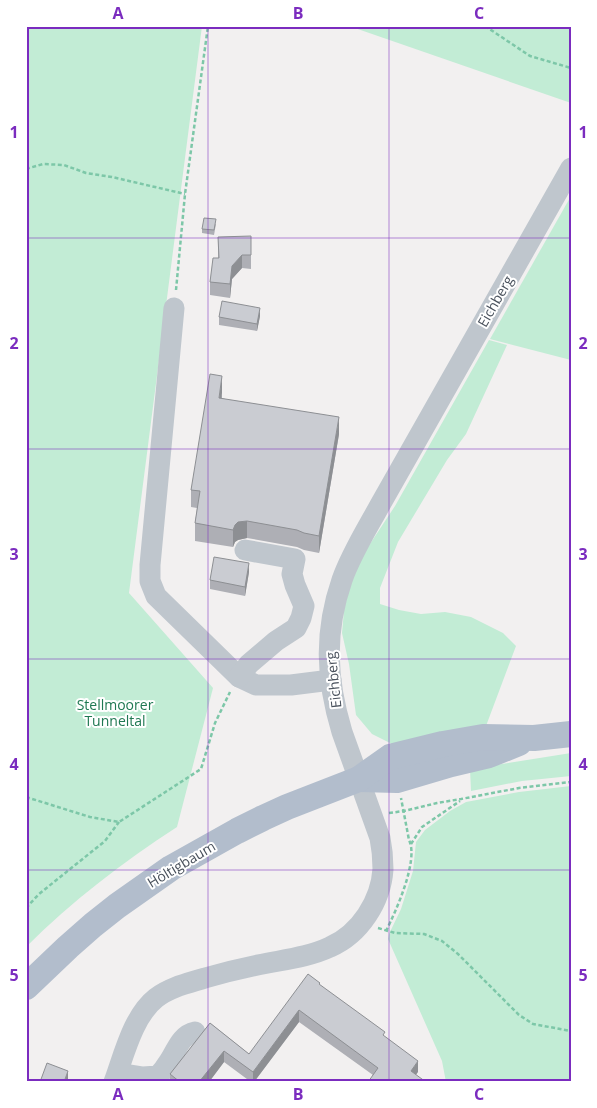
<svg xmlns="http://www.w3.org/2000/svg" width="597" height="1108" viewBox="0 0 597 1108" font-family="'Open Sans',sans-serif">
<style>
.green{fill:#c2ecd5}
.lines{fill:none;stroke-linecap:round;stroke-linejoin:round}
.path{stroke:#7dc7a8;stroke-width:2.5;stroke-dasharray:4 2.5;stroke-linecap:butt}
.minor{stroke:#bfc6cd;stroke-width:21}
.major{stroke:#b2bdcc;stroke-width:26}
.wall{fill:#aeafb5}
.shaded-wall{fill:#8d8f93}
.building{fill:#caccd2;stroke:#8d8f93}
.grid{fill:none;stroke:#7b2cbf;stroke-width:1;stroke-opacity:0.55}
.labels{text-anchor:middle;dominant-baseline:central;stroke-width:4;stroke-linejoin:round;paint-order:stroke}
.street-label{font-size:14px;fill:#49515c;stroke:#fff}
.park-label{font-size:14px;fill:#1f7852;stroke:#fff}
.neatline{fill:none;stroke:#7b2cbf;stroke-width:2}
.grid-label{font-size:16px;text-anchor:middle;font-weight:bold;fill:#7b2cbf}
</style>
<rect width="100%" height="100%" fill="#f2f0f0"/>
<g class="green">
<path d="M 26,26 L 202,26 L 129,593 L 213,688 L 177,827 C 123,862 72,901 26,947 Z"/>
<polygon points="349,26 571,26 571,103"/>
<polygon points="571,196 571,360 490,339"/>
<polygon points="489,340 507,345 466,434 447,460 398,542 380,588 380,604 399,610 421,614 445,612 471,617 503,633 516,646 486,726 396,746 372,734 356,715 349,664 342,633 345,599 360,559 395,506"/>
<polygon points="571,753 571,776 522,781 471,791 470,769"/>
<polygon points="571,786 571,1082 446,1082 442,1061 388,939 389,934 401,909 413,871 416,842 425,830 450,811 466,802 519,792"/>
</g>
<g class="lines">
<g class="path">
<polyline points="485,26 530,56 571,68"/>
<polyline points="26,169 43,164 64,165 86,173 112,177 185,194"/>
<polyline points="176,290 185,194 208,26"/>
<polyline points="26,797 90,817 119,822 201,769 215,723 230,692"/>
<polyline points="389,813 404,811 437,803 461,799 519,788 571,782"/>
<polyline points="411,844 422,827 460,801"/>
<polyline points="26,908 39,894 105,841 119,822"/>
<polyline points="378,928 395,933 424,934 442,941 458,954 519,1015 533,1024 571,1031"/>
<path d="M 386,931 C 396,911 419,860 409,840 L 401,798"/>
</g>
<g class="minor">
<polyline points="174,308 150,565 150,581 156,596 239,677 256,685 291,685 331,680"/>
<polyline points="239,677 249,664 276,641 296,628 301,618 304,606 295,585 292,574 295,559 245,550"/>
<path d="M 118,1073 L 143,1077 L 158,1076 C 162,1072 165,1068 168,1063 C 176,1052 180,1035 195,1032"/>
<path d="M 114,1082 C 124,1055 133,1016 156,998 C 170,987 189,983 205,978 C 226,972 247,967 268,963 C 289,959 311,956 330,947 C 360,934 381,901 383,869 C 383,858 382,848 380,838 L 342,732 C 326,679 324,632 342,580 C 351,554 367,529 380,505 L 571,168"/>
</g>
<g class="major">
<polyline points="359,779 397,780 451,764 489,755 519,743"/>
<polyline points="26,987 68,947 93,925 117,906 171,868 237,831 263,818 287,807 359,779 390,757 443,744 483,737 534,738 571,734"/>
</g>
</g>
<g class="wall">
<polygon points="216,224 214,235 202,233 202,229"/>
<polygon points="251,236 251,269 242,268 232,279 230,298 210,295 210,282 218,258 218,237"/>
<polygon points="260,316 257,331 219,325 219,317"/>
<polygon points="222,393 222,398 339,434 319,553 304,550 297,547 247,538 238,540 235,542 233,547 195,541 195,523 197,508 191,507 191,490"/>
<polygon points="249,572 245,596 210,589 210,580"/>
<polygon points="320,985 385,1037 418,1072 373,1075 299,1022 254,1082 251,1082 224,1062 209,1082 170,1082 170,1074 210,1023 249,1054"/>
</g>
<g class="shaded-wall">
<polygon points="242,255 242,268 232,279 230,298 230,284 232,266"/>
<polygon points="260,308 260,316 257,331 257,324"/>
<polygon points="222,376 222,393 219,415 219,398"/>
<polygon points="339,417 339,434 319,553 319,536"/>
<polygon points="247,521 247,538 238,540 235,542 233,547 233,530 235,525 238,522"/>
<polygon points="249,563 249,572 245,596 245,587"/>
<polygon points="299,1010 299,1022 254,1082 253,1082 253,1072"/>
<polygon points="224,1051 224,1062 209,1082 199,1082"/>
<polygon points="418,1061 418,1072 411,1082 411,1071"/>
<polygon points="68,1071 68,1081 67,1082 64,1082"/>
</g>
<g class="building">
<polygon points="204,218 216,219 214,230 202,229"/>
<polygon points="251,236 251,255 242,255 232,266 230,284 210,282 213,258 219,258 218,237"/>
<polygon points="222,301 260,308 257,324 219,317"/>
<polygon points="210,374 222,376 219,398 339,417 319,536 304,533 297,530 247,521 238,522 235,525 233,530 195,523 200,491 191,490"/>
<polygon points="214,557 249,563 245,587 210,580"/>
<polygon points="308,974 320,983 319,984 385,1032 383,1035 418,1061 411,1071 426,1082 368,1082 378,1068 299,1010 253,1072 224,1051 199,1082 180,1082 170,1074 210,1023 249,1054"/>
<polygon points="47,1063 68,1071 64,1082 40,1082"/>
</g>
<path class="grid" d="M 208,26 L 208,1082M 389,26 L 389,1082M 26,238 L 571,238M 26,449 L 571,449M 26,659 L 571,659M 26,870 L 571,870"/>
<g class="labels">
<g class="street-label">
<text transform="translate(495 301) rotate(-60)">Eichberg</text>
<text transform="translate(333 680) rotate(-96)">Eichberg</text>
<text transform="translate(181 864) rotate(-31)">Höltigbaum</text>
</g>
<g class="park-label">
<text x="115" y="704">Stellmoorer<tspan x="115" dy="16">Tunneltal</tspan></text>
</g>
</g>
<rect width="597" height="1108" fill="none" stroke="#ffffff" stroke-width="55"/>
<rect x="28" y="28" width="542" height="1052" class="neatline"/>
<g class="grid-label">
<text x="118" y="19">A</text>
<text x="298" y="19">B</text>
<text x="479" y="19">C</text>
<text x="14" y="138">1</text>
<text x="583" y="138">1</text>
<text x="14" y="349">2</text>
<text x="583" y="349">2</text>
<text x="14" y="560">3</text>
<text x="583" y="560">3</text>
<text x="14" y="770">4</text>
<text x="583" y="770">4</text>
<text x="14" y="981">5</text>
<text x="583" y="981">5</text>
<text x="118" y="1100">A</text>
<text x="298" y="1100">B</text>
<text x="479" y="1100">C</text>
</g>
</svg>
